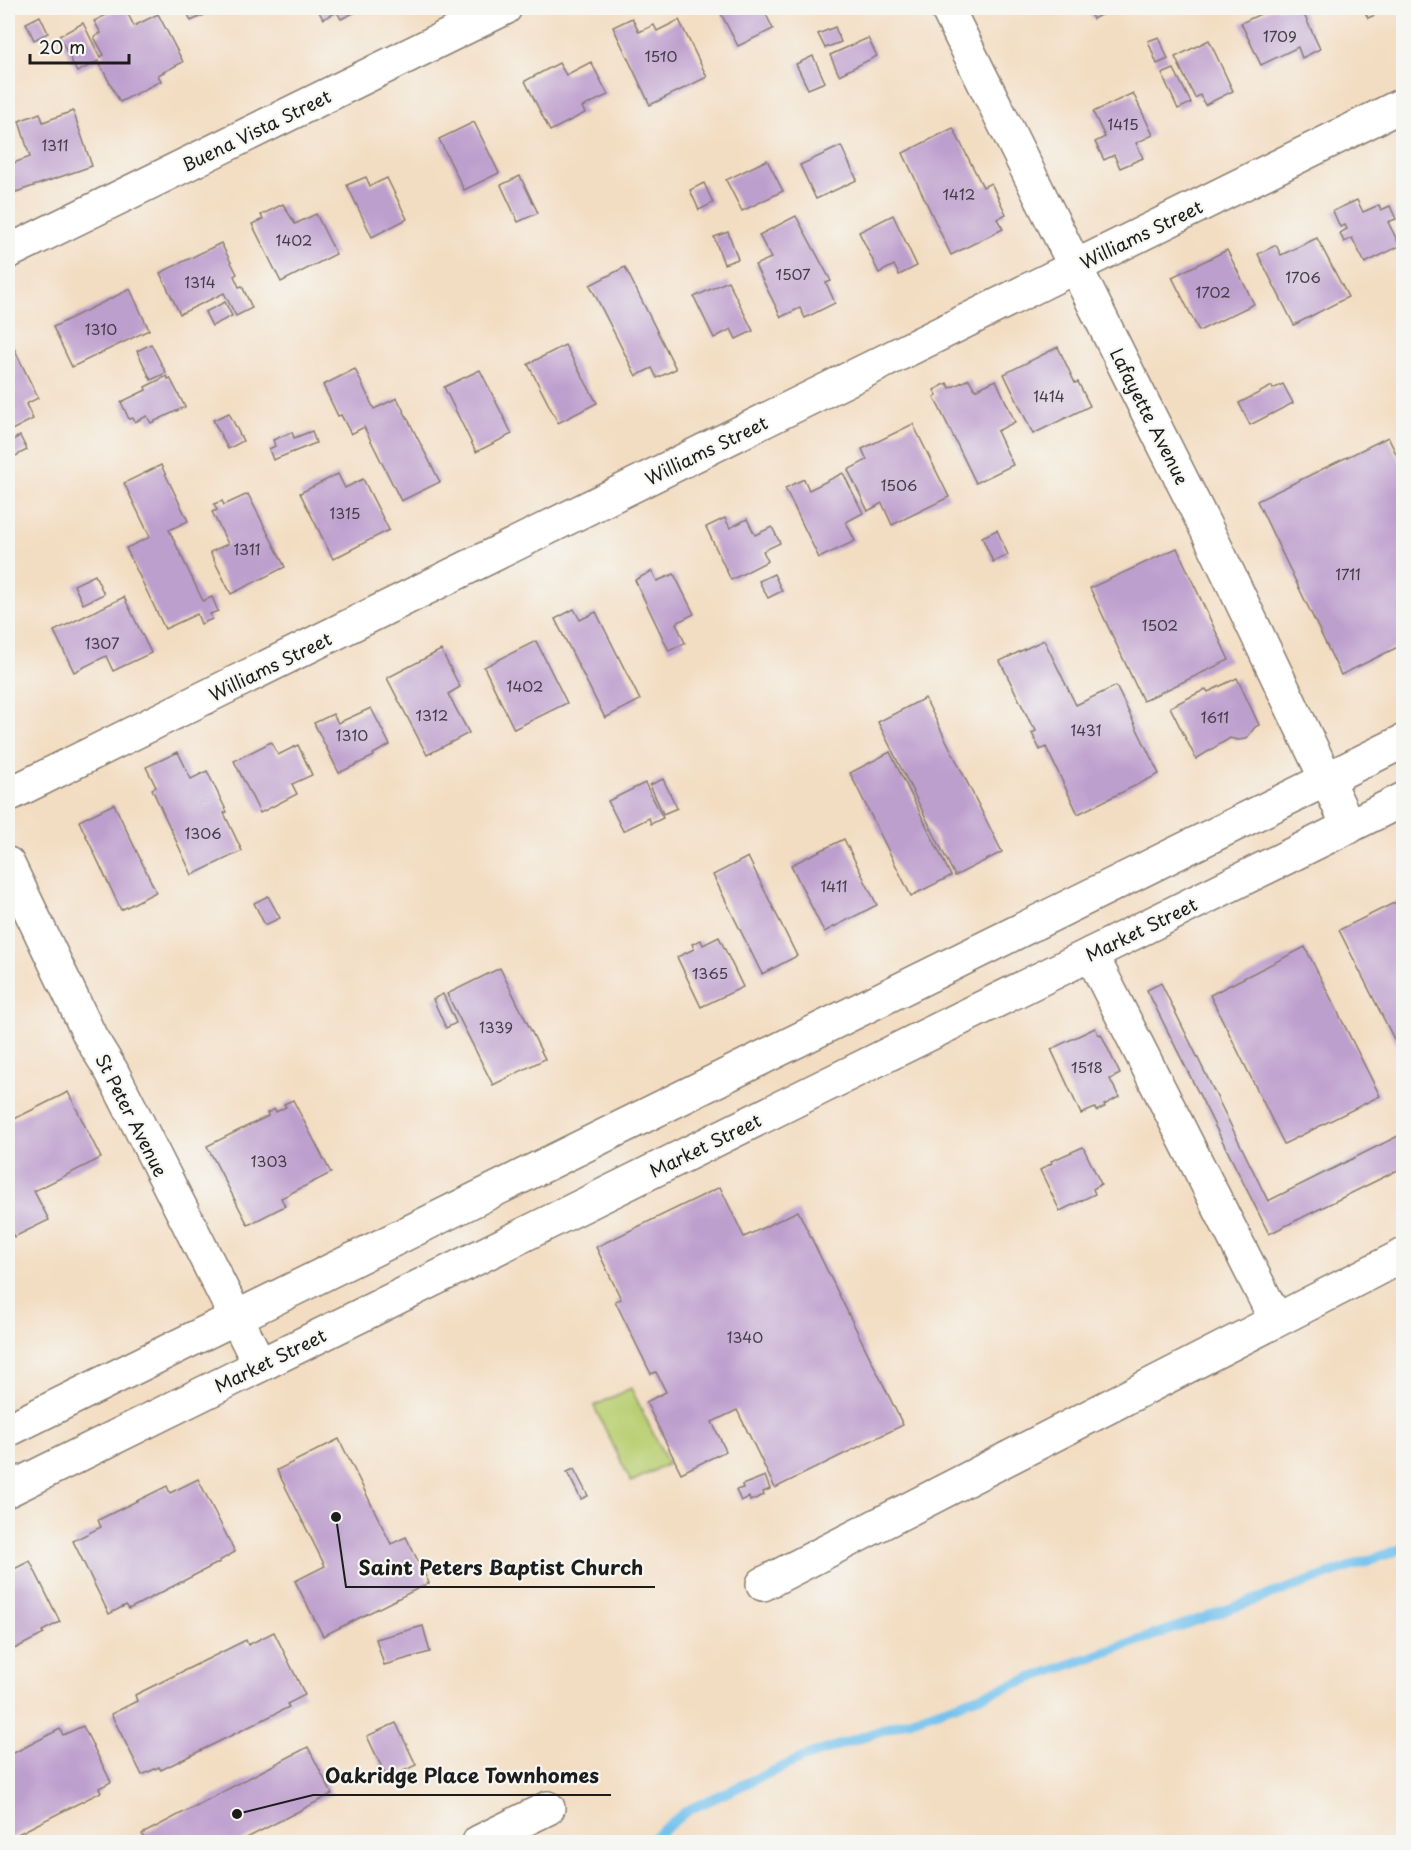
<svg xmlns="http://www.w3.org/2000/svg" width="1411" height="1850" viewBox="0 0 1411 1850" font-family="'Playpen Sans',sans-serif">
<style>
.green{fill:#bacf73;stroke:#6b7648;stroke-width:1.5}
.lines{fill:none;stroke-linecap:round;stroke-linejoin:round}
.stream{stroke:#74c2ee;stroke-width:10}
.building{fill:#bd9fcd}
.minor-casing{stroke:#887c6f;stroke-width:36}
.minor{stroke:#fff;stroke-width:33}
.labels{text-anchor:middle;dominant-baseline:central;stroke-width:4.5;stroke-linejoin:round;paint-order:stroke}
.number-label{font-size:15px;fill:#443d48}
.street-label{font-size:18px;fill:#1c1c1c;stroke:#f6f6f2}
.leader{fill:none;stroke:#1c1c1c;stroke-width:2}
.callout-dot{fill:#1c1c1c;stroke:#f6f6f2;stroke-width:2}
.callout-label{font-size:20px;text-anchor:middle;font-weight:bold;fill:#1c1c1c;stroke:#f6f6f2;stroke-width:4.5;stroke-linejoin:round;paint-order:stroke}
</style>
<rect width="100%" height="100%" fill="#f6f6f2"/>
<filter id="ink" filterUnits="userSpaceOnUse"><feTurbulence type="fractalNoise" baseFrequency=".0167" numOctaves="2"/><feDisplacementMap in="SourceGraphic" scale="12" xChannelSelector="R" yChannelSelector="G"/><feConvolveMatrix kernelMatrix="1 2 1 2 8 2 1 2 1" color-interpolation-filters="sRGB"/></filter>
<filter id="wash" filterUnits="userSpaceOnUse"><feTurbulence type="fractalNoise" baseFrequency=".008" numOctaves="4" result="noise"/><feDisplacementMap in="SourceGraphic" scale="24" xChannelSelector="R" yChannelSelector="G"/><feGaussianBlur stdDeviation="1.35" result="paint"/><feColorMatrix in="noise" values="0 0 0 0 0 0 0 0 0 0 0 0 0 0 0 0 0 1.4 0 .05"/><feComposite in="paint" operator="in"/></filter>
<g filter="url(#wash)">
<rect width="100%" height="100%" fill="#f3ddc2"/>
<polygon class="green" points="631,1388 668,1464 631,1482 594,1406"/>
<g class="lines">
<polyline class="stream" points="648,1842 688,1810 802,1758 1404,1548"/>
</g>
<g id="blocks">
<g class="building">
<polygon points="120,8 125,8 134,26 158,14 183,62 158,75 161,81 120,102 98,61 77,72 59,36 83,23 100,57 104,55 94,37 101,33 94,21"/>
<polygon points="185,8 219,8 191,21"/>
<polygon points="317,8 364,8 341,19 337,12 323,19"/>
<polygon points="718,8 763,8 773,29 738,46"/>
<polygon points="1087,8 1103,8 1106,12 1093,19"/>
<polygon points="1273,8 1301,8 1320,49 1302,58 1298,47 1261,65 1241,23"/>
<polygon points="1363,8 1391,8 1368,18"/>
<polygon points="40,16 48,33 34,40 26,23"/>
<polygon points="632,18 639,32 654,25 657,31 679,20 707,77 650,105 613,27"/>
<polygon points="835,27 841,42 825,48 818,34"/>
<polygon points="1159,37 1168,59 1157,64 1148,41"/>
<polygon points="868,38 877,56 839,75 830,55"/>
<polygon points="1209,40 1233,91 1205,105 1200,95 1195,98 1175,57"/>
<polygon points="813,56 825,82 808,89 796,64"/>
<polygon points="591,62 608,95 582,107 585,113 550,131 525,81 559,63 566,75"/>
<polygon points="1174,69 1191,103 1178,109 1162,74"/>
<polygon points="1133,93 1153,135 1136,143 1143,158 1120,168 1114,155 1104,160 1095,142 1105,137 1093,112"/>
<polygon points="73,111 92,166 16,192 8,175 8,165 30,157 19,121 40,113 43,122"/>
<polygon points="474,122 499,173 464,190 439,139"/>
<polygon points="953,128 983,187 991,183 1006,214 997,219 1003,229 951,255 903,153"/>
<polygon points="841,146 857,180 816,199 800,165"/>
<polygon points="767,160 783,191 742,211 726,180"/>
<polygon points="520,176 538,213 518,222 501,185"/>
<polygon points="366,177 370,186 387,178 407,219 372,237 347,185"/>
<polygon points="704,183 713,203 699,210 690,190"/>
<polygon points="1357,200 1363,212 1379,205 1381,210 1390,206 1396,219 1388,222 1400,246 1365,263 1352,238 1344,242 1340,233 1347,229 1345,225 1340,227 1333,211"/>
<polygon points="283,204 295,224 316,214 336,254 281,282 252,224 263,219 261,215"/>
<polygon points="893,215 917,266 899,275 894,265 879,273 859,232"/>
<polygon points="796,216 831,281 826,283 835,303 805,318 800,308 781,317 755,265 771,258 759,235"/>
<polygon points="728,232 738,259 724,264 714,237"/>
<polygon points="1317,238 1348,297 1294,325 1258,254 1276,245 1281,255"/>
<polygon points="221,243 237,274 234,276 239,287 242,286 252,308 236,316 224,293 180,314 160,273"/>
<polygon points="1227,250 1254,304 1199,331 1172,277"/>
<polygon points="625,267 676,369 657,378 652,368 636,376 590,285"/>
<polygon points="728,281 753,331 736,339 731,329 714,338 694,297"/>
<polygon points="130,289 149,330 72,367 53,327"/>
<polygon points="225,302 232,316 212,326 205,312"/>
<polygon points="8,336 38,398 26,404 33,419 8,432"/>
<polygon points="151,344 166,373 151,380 137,351"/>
<polygon points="565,345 597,403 558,423 528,364"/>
<polygon points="1058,347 1075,383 1078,382 1090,406 1033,434 1004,374"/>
<polygon points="355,369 374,409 397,398 440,482 401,501 364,427 351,434 341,415 338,416 323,385"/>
<polygon points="480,370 512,434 476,452 444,387"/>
<polygon points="167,376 168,379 170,378 185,407 151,423 147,416 135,422 133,418 129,419 121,402 146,390 145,387"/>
<polygon points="969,379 975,390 996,380 1015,422 997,431 1013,465 976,483 934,397 937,395 934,390 947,383 950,388"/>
<polygon points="1283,384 1293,403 1250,425 1239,403 1272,386 1273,389"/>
<polygon points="229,413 243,441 228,449 213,420"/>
<polygon points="913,424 949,497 892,525 882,503 868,511 848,470 867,460 862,449"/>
<polygon points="312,431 316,443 273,460 269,449 275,446 273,440 292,432 294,438"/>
<polygon points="20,436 27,450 8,460 8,442"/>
<polygon points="1388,437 1404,470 1404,644 1341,675 1257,501"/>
<polygon points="161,465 188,521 169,530 203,601 212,597 218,611 210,614 212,619 201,624 197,614 165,629 126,548 150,537 124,483"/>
<polygon points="843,473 863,513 846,522 855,541 819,558 785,488 804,479 809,490"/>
<polygon points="338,474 345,488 363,479 389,530 333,559 300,493"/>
<polygon points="248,494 285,567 231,594 210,552 228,544 212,512 217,510 214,504 222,501 224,505"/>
<polygon points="725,518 730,528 747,519 755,535 772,527 780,543 763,551 768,561 731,580 706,527"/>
<polygon points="997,530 1008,555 993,562 982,537"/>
<polygon points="1177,548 1229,660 1143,701 1090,588"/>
<polygon points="652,571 657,581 674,574 694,614 676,623 685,643 669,651 635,580"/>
<polygon points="774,574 782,591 768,598 759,581"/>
<polygon points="95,575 104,594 83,604 74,585"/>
<polygon points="124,597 151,653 113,671 106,656 74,672 54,631"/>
<polygon points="574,609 580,620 596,612 640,700 605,718 555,619"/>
<polygon points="1044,640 1076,705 1116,686 1159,774 1078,814 1046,747 1040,750 1032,733 1036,731 1034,726 1032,726 1000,661"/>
<polygon points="536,641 567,703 514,729 484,667"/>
<polygon points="441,650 460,687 448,694 469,733 427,755 387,678"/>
<polygon points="1237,678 1259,725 1255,727 1246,739 1238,740 1230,738 1196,759 1170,707 1206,689 1208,692"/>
<polygon points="925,698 1002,852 955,876 878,722"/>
<polygon points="371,708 390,745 373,754 374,756 339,773 314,723 333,714 338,723"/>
<polygon points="271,742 278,755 298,745 312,775 292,784 297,794 260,813 234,761"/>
<polygon points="178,752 191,779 207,771 227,812 224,813 242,851 192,875 152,789 156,787 146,767"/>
<polygon points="890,752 951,876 911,896 850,773"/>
<polygon points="663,779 677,808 663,814 650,785"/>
<polygon points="645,783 663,818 651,824 649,818 623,831 608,801"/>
<polygon points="114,804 156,892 121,910 79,821"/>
<polygon points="844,839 877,905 824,932 791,865"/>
<polygon points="748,857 797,956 762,974 713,875"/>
<polygon points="268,896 280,918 265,925 254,903"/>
<polygon points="1404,898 1404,1059 1339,930"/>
<polygon points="719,937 743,987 701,1007 677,957 694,949 692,944 701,940 703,945"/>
<polygon points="1305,947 1380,1096 1284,1144 1210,995"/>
<polygon points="500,968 545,1059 493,1085 447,994"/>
<polygon points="1161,983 1268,1201 1404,1133 1404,1167 1269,1234 1147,990"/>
<polygon points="443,994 456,1023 446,1028 433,999"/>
<polygon points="1095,1028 1099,1035 1101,1034 1120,1074 1110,1079 1119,1097 1104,1105 1105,1107 1096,1111 1095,1108 1081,1114 1051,1049"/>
<polygon points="68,1092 101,1158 34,1191 49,1220 14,1237 8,1224 8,1122"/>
<polygon points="293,1100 331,1173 281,1198 285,1206 248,1225 207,1146 268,1116 267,1113 275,1109 276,1112 286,1107 284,1104"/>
<polygon points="1083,1147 1101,1184 1093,1189 1095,1194 1060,1211 1040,1170 1052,1163 1051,1161"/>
<polygon points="720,1187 744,1237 798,1211 903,1425 775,1488 737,1410 712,1422 726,1451 681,1473 646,1402 666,1392 656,1372 651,1374 615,1301 621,1299 596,1247"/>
<polygon points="339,1439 391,1544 406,1537 429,1583 323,1636 295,1581 325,1566 277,1470"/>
<polygon points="574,1469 588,1496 581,1499 567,1472"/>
<polygon points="765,1476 770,1489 763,1492 764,1495 750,1501 749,1497 741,1501 736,1490 743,1488 742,1485"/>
<polygon points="198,1479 235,1552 219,1561 220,1562 129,1609 126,1605 109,1614 73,1541 101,1527 98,1520 167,1486 170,1493"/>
<polygon points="30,1561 60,1622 42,1631 44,1634 8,1652 8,1572"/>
<polygon points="423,1626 430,1652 384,1665 376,1639"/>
<polygon points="274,1632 305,1695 287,1704 289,1707 161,1770 159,1767 142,1775 111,1714 137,1701 135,1695 246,1640 248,1645"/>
<polygon points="396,1723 416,1765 401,1772 404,1779 390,1785 367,1736"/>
<polygon points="83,1726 111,1782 99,1788 101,1792 8,1839 8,1756 60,1729 63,1735"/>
<polygon points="308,1747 332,1794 239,1842 146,1842 142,1834"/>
</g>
</g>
</g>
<g filter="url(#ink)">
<use href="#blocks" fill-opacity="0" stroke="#887c6f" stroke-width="1.5"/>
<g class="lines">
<g class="minor-casing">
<g id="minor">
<polyline points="947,8 1132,381 1216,548 1349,827"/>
<polyline points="8,252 505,8"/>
<polyline points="8,795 1404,104"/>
<polyline points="8,864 91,1038 112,1072 260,1365"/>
<polyline points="1091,954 1276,1320"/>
<polyline points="8,1430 1404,741"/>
<polyline points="8,1490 1404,799"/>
<polyline points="763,1584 1404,1255"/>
<polyline points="479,1842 548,1808"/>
</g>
</g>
<use href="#minor" class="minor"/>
</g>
</g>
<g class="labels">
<g class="number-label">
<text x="1280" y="35">1709</text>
<text x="661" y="55">1510</text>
<text x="1123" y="123">1415</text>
<text x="55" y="144">1311</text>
<text x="959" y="193">1412</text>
<text x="294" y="239">1402</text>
<text x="793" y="273">1507</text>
<text x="1303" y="276">1706</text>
<text x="200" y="281">1314</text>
<text x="1213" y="291">1702</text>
<text x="101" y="328">1310</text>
<text x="1049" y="395">1414</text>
<text x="899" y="484">1506</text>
<text x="345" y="512">1315</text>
<text x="247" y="548">1311</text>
<text x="1348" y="573">1711</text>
<text x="1160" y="624">1502</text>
<text x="102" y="642">1307</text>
<text x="525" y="685">1402</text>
<text x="432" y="714">1312</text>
<text x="1215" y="716">1611</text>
<text x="1086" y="729">1431</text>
<text x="352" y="734">1310</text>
<text x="203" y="832">1306</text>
<text x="834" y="885">1411</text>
<text x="710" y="972">1365</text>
<text x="496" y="1026">1339</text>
<text x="1087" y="1066">1518</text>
<text x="269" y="1160">1303</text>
<text x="745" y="1336">1340</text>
</g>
<g class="street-label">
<text transform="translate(256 130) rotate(-26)">Buena Vista Street</text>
<text transform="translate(1141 234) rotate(-26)">Williams Street</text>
<text transform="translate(1150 416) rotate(63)">Lafayette Avenue</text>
<text transform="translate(706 450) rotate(-26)">Williams Street</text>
<text transform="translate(270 666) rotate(-26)">Williams Street</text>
<text transform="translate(1141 929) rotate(-26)">Market Street</text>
<text transform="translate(132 1115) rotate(63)">St Peter Avenue</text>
<text transform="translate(705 1145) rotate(-26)">Market Street</text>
<text transform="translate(270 1360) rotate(-26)">Market Street</text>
</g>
</g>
<path class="leader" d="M336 1517L346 1587H655M237 1814L313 1795H611"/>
<g class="callout-dot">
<circle cx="336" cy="1517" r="6"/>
<circle cx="237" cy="1814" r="6"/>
</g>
<g class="callout-label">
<text x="501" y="1575">Saint Peters Baptist Church</text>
<text x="462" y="1783">Oakridge Place Townhomes</text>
</g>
<rect width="1411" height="1850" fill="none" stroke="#f6f6f2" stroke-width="30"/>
<path d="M30 54v9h99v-9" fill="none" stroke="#1c1c1c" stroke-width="3"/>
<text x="39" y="54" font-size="18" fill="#1c1c1c" stroke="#f6f6f2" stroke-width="4.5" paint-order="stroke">20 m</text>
</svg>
